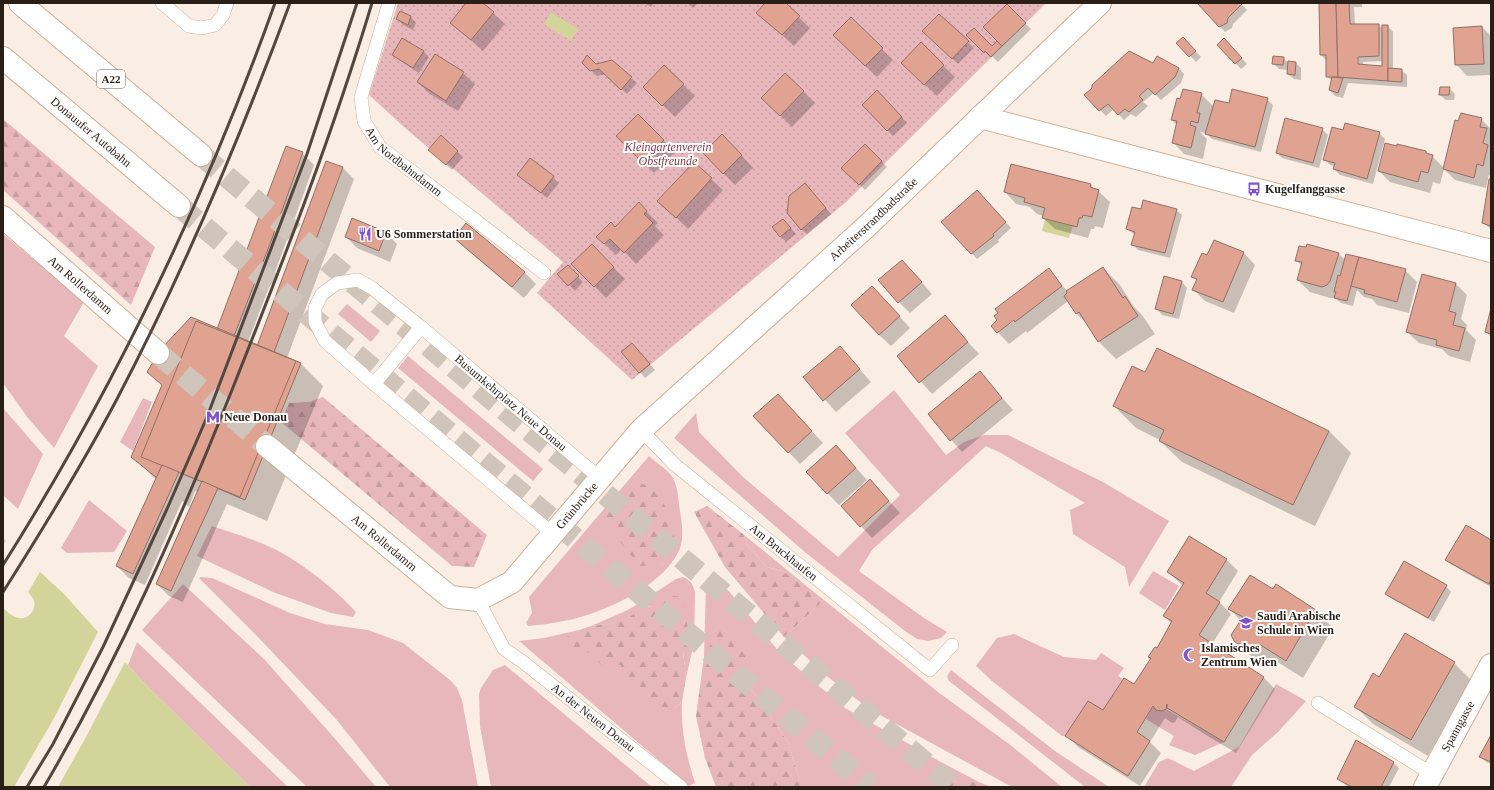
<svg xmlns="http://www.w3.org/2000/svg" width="1494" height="790" viewBox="0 0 1494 790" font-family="Georgia,serif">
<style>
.green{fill:#e7b7bc;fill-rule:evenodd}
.forest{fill:url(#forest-firs)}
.garden{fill:url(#garden-dots)}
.water{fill:#d2d49a}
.pier{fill:#faeee4}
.shadow{fill:#0003;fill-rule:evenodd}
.building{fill:#e0a392;stroke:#926f65}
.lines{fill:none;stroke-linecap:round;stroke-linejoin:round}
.tertiary-tunnel{stroke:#d0c5bb;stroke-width:22;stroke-dasharray:22 11;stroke-linecap:butt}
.motorway-tunnel{stroke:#d0c5bb;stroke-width:22;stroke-dasharray:22 11;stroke-linecap:butt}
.service-casing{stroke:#ceb098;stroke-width:14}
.minor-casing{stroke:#ceb098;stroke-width:24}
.tertiary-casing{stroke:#ceb098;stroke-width:24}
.motorway-casing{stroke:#ceb098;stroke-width:24}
.service{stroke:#fff;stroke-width:13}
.minor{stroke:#fff;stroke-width:22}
.tertiary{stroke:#fff;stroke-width:22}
.motorway{stroke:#fff;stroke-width:22}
.rail{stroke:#52473e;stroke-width:3}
.labels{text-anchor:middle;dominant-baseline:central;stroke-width:4;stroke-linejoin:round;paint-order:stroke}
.shield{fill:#fff;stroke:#6a625c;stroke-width:1}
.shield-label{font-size:11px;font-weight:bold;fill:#2a1f16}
.street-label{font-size:12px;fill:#2a1f16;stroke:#fff}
.park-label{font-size:12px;font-style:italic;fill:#853845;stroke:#fff}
.poi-label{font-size:12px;font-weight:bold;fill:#2a1f16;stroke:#fff;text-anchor:start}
</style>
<defs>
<pattern id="forest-firs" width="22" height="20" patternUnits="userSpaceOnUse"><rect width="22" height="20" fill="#e7b7bc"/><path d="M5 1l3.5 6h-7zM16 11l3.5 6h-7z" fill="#c69da1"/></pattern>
<pattern id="garden-dots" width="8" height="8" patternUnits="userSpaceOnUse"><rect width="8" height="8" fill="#e7b7bc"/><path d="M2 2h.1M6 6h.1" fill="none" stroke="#c69da1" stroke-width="1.8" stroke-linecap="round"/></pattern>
</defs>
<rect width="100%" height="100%" fill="#faeee4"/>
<g class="green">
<polygon points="3,234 84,302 64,336 98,366 54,448 28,418 3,383"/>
<polygon points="347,304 380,331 371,342 338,314"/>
<polygon points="408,356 543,469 533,481 398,368"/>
<polygon points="894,390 946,455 964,442 984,435 1008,435 1101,481 1169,521 1129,587 1125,567 1073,534 1070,510 1085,503 1001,453 986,446 872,550 859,571 924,618 947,632 941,638 928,641 917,639 905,631 806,553 674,438 696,413 699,432 743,477 838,557 900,495 845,433"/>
<polygon points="143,398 152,402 133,451 120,442"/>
<polygon points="3,408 43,454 18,509 3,495"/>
<path d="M 649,456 C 655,462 664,467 670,474 C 678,482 678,500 680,511 C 682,524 684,536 680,548 C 665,587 597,616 559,622 C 549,624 538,625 528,626 L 526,623 L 532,613 L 529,597 ZM 675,547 L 661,565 L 640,565 Z"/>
<polygon points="89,500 127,531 114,552 67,553 61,548"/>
<path d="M 212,526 C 231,533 252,538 270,547 C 299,560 335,589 356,612 L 353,617 L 331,613 L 273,592 L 197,556 Z"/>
<polygon points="743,534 809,588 782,571 767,567 748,546"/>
<polygon points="1153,571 1179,586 1165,610 1139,593"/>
<polygon points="201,577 212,578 290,613 325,624 368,630 403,643 450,680 457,688 462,700 478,787 390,787 336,719 255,634 199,578"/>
<path d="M 683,577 C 691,580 693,585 695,592 L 694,643 L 686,678 L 683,651 L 652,607 L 643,606 L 631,617 L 608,624 L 591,626 L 628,610 L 676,579 Z"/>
<path d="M 709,580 L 714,580 L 722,583 L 781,654 L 845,708 L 939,761 L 979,782 C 968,781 954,778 946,787 L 799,787 L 799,779 L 788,742 L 739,672 L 704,656 L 706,586 Z"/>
<polygon points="183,584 264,659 336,740 376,787 307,787 142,630"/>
<polygon points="824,600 938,692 1009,744 1062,787 1012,787 869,709 828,677 784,637"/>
<path d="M 579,630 L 578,633 L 591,652 L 621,665 L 674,709 L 682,702 C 681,732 686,754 695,783 L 689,786 L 519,641 L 544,638 Z"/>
<polygon points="1014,634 1064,657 1096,660 1101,653 1124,668 1118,676 1123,679 1103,710 1088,701 1065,736 1062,736 992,681 976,666 997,638"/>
<polygon points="137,642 288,787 250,787 142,681 128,665"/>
<polygon points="505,665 652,787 491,787 480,726 479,694 481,688 493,670"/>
<polygon points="951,670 1055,751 1109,787 1085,787 949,681 947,676"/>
<polygon points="1276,684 1306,701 1279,731 1252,755 1231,787 1144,787 1159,762 1168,758 1194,771 1239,747"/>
<polygon points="1153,706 1158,711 1162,711 1166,709 1224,742 1195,755 1169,745 1174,736 1146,719"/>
</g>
<g class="forest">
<polygon points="3,119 155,247 131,305 3,190"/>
<polygon points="323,397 487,535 474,567 452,566 281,422 289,403 309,402"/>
<polygon points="637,483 655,487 670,515 676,547 661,565 640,566 601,519 615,499"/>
<polygon points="707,506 743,534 748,546 767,567 782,571 809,588 824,600 784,637 725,567 694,512"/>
<polygon points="673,596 683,597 690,643 683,652 686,678 682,702 674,709 657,709 623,680 621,665 602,666 591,652 573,655 565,646 567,637 578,633 579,630 591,626 608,624 630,617 643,606 652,607 656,598"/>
<polygon points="720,628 731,631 748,661 748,668 739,672 788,742 799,779 799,787 716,787 705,758 696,716 704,656"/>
<polygon points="962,780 979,782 992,787 946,787 949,783"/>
</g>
<polygon class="garden" points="398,3 1046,3 845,203 632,380 537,293 563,262 404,127 369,95"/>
<g class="water">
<polygon points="551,12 578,29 571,41 544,24"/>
<polygon points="1045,219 1073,226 1069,238 1042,231"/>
<path d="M 3,538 L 64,594 L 142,681 L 250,787 L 3,787 L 3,608 C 8,612 12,617 19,618 C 30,620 39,606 32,597 C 25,587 12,579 3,571 Z"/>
</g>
<g class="pier">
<polygon points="7,539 41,570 27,594 3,574 3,545"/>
<polygon points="99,630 126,660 86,737 58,787 14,787 53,720"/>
</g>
<g class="shadow">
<polygon points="467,3 482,3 505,24 483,51 451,22"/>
<polygon points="644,3 654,3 651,7"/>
<polygon points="687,3 698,3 693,8"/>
<polygon points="766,3 784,3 810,28 794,46 758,13"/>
<polygon points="1198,3 1240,3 1247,10 1233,24 1232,28 1225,32"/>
<path d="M 1320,3 L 1362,3 L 1362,7 L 1354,7 L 1355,25 L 1379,25 L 1383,29 L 1388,26 L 1393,32 L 1393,69 L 1401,70 L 1407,75 L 1407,87 L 1348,83 L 1343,98 L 1335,96 L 1330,90 L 1332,81 L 1327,76 L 1326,60 L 1321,55 ZM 1383,61 L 1383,67 L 1363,66 L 1363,62 Z"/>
<polygon points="1007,5 1031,29 998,62 992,56 990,57 968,35 992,47 998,41"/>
<polygon points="400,12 411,17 416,23 413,30 403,25 397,19"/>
<polygon points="939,15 974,48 958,64 924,31"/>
<polygon points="851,19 893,60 877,77 846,47"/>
<polygon points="1482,27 1491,36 1491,75 1467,76 1456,64"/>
<polygon points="1183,38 1201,57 1196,62 1178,43"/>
<polygon points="921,44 955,77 937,96 903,63"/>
<polygon points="1218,45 1230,45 1247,64 1241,69"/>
<polygon points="423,51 429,57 419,73 399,60 393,55"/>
<polygon points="1283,58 1289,63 1296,63 1301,68 1301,80 1294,79 1288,74 1288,70 1279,69 1274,64"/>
<polygon points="584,63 596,65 631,78 637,83 627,94 606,74 597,76"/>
<polygon points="1153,64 1179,68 1184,74 1181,83 1161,100 1154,93 1143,102 1148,106 1136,117 1131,114 1124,120 1114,109 1106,116 1085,95"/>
<polygon points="664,66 695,96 675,117 644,87"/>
<polygon points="463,73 475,84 458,111 430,94 418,82"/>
<polygon points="785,74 815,103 792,127 763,98"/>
<polygon points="1449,88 1455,94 1454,100 1446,100 1440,95"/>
<polygon points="877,92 907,123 893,136 887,130"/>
<polygon points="1201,94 1214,107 1267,99 1273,105 1261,152 1212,139 1206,133 1200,132 1207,139 1203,159 1184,154 1173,142 1177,125 1172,120 1181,100"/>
<polygon points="638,115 675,152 654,173 617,136"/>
<polygon points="1481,119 1491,129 1491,176 1489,175 1486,188 1455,180 1444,169 1440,184 1433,182 1430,193 1390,182 1379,171 1426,152 1432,156 1444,168"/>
<polygon points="1322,129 1328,135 1319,168 1282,158 1277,153"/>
<polygon points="1344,131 1379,133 1385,139 1373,184 1340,175 1334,169 1335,166 1330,165 1324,159"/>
<polygon points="441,137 463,157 452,170 435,155"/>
<polygon points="865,145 887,167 865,190 842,168"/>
<polygon points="734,147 753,168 735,185 723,173"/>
<polygon points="302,153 314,165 281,256 248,342 258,346 343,168 354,179 287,358 301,364 323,386 267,521 227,504 183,602 169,596 157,584 198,492 195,491 189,507 182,501 145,585 129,578 117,566 156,480 133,457 163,386 149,372 218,329"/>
<polygon points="530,159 559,183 547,198 518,175"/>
<polygon points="694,163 723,190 688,229 659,201"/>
<polygon points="1491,181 1491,229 1483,223"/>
<polygon points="1091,185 1095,190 1098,191 1110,202 1103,228 1095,226 1094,229 1091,229 1088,238 1055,229 1043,218 1044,216 1037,214 1030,207 1016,204 1005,192"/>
<polygon points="810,190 831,214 807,234 801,229"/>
<polygon points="982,197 1011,228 998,240 999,242 977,259 943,222"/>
<polygon points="639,204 658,223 655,226 664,235 636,264 622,249 616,255 598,237 615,228"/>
<polygon points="1141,210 1176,210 1182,215 1170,258 1138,250 1132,244 1135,235 1127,229"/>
<polygon points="788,225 796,234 786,242 773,228"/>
<polygon points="385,232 397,244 390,262 357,248 346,237"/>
<polygon points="455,238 524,272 536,284 524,298 466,249"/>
<polygon points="1214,241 1244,253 1255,265 1234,313 1205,301 1193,289 1197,281 1193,277 1208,256"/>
<polygon points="592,246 625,279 606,298 573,264"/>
<polygon points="1339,254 1345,260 1405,270 1417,282 1409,313 1377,305 1372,299 1364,297 1357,290 1353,306 1341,303 1335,298 1330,298 1310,292 1298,280 1302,266 1296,260"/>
<polygon points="568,266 583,282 575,291 559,274"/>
<path d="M 1103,268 L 1120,285 L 1134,307 L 1142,315 L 1155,334 L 1116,359 L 1099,342 L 1089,326 L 1076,313 L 1068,301 L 1027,333 L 1026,331 L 1009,344 L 992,326 L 1049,270 L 1067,291 ZM 1017,316 L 1018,318 L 1009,325 L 1007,324 Z"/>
<polygon points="913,272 932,294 910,313 899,302"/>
<polygon points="1422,275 1456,284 1467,295 1461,319 1467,325 1466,330 1476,340 1470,362 1449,356 1442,349 1419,343 1407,332"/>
<polygon points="1182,282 1187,288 1179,319 1162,315 1157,309"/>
<polygon points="884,299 910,328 891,346 879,335"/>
<polygon points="1491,312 1491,337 1486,332"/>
<polygon points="945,317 979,354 932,394 898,356"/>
<polygon points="840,347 871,382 836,412 805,377"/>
<polygon points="1158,349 1329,431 1351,453 1315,526 1182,462 1160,441 1160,440 1136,428 1114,406 1146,374"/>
<polygon points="638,350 655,370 645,378 622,352"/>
<polygon points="980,373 1013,410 962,452 929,415"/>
<polygon points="789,407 823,443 800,464 755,416"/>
<polygon points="847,458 867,480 839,505 807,472"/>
<polygon points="881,492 900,513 872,538 861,526"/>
<polygon points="1190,538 1227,560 1238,571 1219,602 1231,614 1212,644 1264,678 1275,689 1236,753 1206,735 1178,717 1175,722 1172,723 1165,718 1150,742 1161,753 1140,786 1078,747 1067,736 1103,712 1135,685 1151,659 1150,657 1157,649 1172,624 1164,616 1183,586 1168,572"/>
<polygon points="1491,541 1491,587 1452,565 1446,560"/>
<polygon points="1446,586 1451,592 1434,622 1392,599 1386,594"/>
<polygon points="1273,590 1316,611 1333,628 1303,678 1276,661 1272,668 1261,660 1256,661 1235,640 1241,621 1230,609"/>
<polygon points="1454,663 1471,680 1428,756 1373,724 1356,707 1379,679"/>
<polygon points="1491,737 1491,764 1486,762 1481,757"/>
<polygon points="1356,742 1394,763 1399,768 1389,787 1348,787 1339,779"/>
</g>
<g class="building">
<polygon points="466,3 483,3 494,12 471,40 450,23"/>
<polygon points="765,3 786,3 800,16 782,35 756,13"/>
<polygon points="1197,3 1241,3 1242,4 1228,18 1227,23 1219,27"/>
<polygon points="1319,3 1336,3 1338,77 1326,77 1326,55 1320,55"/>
<polygon points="1336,3 1349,3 1350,24 1379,24 1379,56 1358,57 1358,64 1382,66 1382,25 1388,25 1388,81 1338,77"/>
<polygon points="1007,4 1026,23 1002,46 983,27"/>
<polygon points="400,11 411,16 408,25 396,19"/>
<polygon points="939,14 969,41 952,59 922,31"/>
<polygon points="851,17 883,48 865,66 833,35"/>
<polygon points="1482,26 1484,64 1455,65 1453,28"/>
<polygon points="974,28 992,46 997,41 1002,46 991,57 985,51 984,53 966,35"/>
<polygon points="1183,37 1196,51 1189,57 1176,43"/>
<polygon points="402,38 424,51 413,68 392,55"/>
<polygon points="1224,38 1242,58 1235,64 1217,45"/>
<polygon points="921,42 944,65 924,85 901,63"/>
<polygon points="1129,51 1153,63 1157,56 1179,68 1175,77 1155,95 1148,88 1139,96 1143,100 1129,112 1125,109 1118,115 1108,104 1099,111 1084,95 1092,88 1092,85"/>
<polygon points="435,54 464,72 446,101 417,82"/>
<polygon points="587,55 596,64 612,60 632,77 621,90 599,69 590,71 582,63"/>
<polygon points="1273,56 1284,57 1283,65 1272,64"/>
<polygon points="1288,61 1296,62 1295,75 1287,74"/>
<polygon points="664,65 684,84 662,106 643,87"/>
<polygon points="1388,68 1402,69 1402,82 1388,81"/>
<polygon points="785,73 804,91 780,116 761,98"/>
<polygon points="1332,77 1343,78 1338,93 1329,90"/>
<polygon points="1440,87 1450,87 1449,95 1439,95"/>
<polygon points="1183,89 1202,93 1197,113 1200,113 1198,123 1191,121 1190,125 1196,127 1191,148 1172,143 1177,121 1171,120 1177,98 1180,99"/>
<polygon points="1232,89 1268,98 1255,147 1205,134 1215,100 1229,103"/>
<polygon points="877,90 902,117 887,131 862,105"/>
<polygon points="1461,113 1482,118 1480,127 1487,128 1483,143 1488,145 1483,166 1477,164 1474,178 1443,169 1455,120 1458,121"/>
<polygon points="638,114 664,140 642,162 616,136"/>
<polygon points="1285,118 1323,128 1313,163 1276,153"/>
<polygon points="1345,123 1380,132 1367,179 1333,169 1335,163 1323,160 1332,127 1343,130"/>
<polygon points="722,134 742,155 723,174 703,153"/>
<polygon points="441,135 458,151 446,165 428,150"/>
<polygon points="1385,143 1397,146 1397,144 1426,151 1426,153 1433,155 1428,173 1421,171 1418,182 1378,171"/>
<polygon points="865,144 882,161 859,185 841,168"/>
<polygon points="286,146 303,152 270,244 234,336 217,329"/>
<polygon points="530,158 554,176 541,193 517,175"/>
<polygon points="326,161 343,167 274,352 257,346"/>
<polygon points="694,162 712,178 676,218 657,201"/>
<polygon points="1011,164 1091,184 1090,187 1099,190 1092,217 1083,215 1082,218 1079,218 1077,227 1042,218 1045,208 1024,202 1025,198 1004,192"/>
<polygon points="1489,179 1491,179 1491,226 1482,223"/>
<polygon points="805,183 826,208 801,230 787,213 789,196"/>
<polygon points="977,190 1006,222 993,234 994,236 971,254 941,222"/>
<polygon points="1143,200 1177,209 1165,253 1131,245 1135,232 1126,229 1132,207 1141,209"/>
<polygon points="639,202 647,211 644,214 653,223 624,253 610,239 604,244 596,237 611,222 615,227"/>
<polygon points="352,218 386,232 379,251 345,237"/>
<polygon points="783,219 791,228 780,237 772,227"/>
<polygon points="466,223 525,272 512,287 454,238"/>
<polygon points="1214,240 1244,252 1223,302 1192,290 1197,279 1191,277 1202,253 1207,255"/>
<polygon points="592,244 614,267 594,287 571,264"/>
<polygon points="1307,244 1339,253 1330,281 1327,285 1322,287 1297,280 1302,262 1295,261 1299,246 1306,247"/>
<polygon points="1346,254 1359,257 1347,301 1334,298 1336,292 1334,292 1338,275 1340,276"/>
<polygon points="1359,257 1406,269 1397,302 1364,293 1365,290 1351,286"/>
<polygon points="902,260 922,282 898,303 878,280"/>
<polygon points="568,265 579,276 568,286 557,274"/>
<polygon points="1103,267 1123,298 1125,296 1138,316 1098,342 1079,312 1076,314 1064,296 1067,293 1066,291"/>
<polygon points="1049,268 1062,286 1015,322 1014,320 997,333 991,326 997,320 994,316 998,313 995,309"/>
<polygon points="1422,274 1456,283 1449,311 1456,313 1453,325 1465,328 1459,351 1436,345 1437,340 1406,332"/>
<polygon points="1164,276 1182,281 1173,314 1155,309"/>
<polygon points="872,286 900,316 879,335 851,305"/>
<polygon points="1491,308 1491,334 1485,332"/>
<polygon points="945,315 968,342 919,383 897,356"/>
<polygon points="191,317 301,363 245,500 174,470 167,486 131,457 162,385 147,372 161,349"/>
<polygon points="196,321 296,361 240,497 141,457"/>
<polygon points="632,343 650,364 639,373 621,352"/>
<polygon points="840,346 860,369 823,401 803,377"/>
<polygon points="1157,348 1329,431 1293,505 1159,441 1164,430 1113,406 1132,366 1145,372"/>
<polygon points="980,371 1002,398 950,441 928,414"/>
<polygon points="778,394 812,431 788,453 753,416"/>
<polygon points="836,445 856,468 827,494 806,472"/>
<polygon points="162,465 179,472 133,574 116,566"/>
<polygon points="870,479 889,501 860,527 841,506"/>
<polygon points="202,481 218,488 171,591 156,584"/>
<polygon points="1466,525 1491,540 1491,579 1489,584 1445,560"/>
<polygon points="1189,536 1227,559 1206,593 1220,602 1199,635 1264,677 1224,742 1167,708 1167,704 1166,709 1162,711 1156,710 1153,706 1137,732 1150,741 1128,776 1065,736 1088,701 1103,710 1124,678 1134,684 1151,658 1148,657 1155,647 1157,648 1172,621 1163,616 1184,583 1167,572"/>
<polygon points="1404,561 1447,585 1428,618 1385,594"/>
<polygon points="1250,575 1273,589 1276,584 1316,610 1286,661 1259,644 1255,652 1243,644 1238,644 1234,641 1231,635 1243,617 1228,609"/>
<polygon points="1405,633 1455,662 1411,740 1354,707 1373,673 1379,677"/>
<polygon points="1491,735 1491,762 1479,757"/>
<polygon points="1356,740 1394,762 1381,787 1352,787 1337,779"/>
</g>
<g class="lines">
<polyline class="tertiary-tunnel" points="158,353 267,446"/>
<g class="motorway-tunnel">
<polyline points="201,155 954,787"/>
<polyline points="179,206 871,787"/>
</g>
<g class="service-casing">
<g id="service">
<polyline points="162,3 189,26 202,28 215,25 223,15 227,3"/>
<path id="s1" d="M 389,3 L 361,97 L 364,121 L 380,147 L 544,273"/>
<polyline points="374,384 421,327"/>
<path id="s2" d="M 641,430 L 675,465 L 930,670 L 952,645"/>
<path id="s3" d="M 553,534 L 374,384 L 325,341 L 315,322 L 315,308 L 322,294 L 337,283 L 358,280 L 372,288 L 421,327 L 601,479"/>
<path id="s4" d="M 478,600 L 504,649 L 523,662 L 681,787"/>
<polyline points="1318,703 1432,774"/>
</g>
</g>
<g class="minor-casing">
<g id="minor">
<polyline points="980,117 1491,251"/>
<path id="s5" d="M 1425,787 L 1491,665"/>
</g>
</g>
<g class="tertiary-casing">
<g id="tertiary">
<path id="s6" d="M 3,217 L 158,353"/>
<path id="s7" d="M 267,446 L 450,597 L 478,600 L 512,582 L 641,430 L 867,226 L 1100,3"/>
</g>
</g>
<g class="motorway-casing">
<g id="motorway">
<polyline points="20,3 201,155"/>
<path id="s8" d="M 3,58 L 179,206"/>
</g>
</g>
<use href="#service" class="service"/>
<use href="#minor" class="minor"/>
<use href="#tertiary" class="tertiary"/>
<use href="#motorway" class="motorway"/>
<g class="rail">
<path d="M 3,565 C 114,389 205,199 275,3"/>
<path d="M 3,592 C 43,529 82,465 117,399 C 184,271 240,138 290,3"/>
<polyline points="27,787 53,744 103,647 167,509 207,417 307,154 357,3"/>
<path d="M 44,787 C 119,659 179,523 234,385 C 284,259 333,133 372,3"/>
</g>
</g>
<defs>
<g id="bus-bare" transform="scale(1.08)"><path d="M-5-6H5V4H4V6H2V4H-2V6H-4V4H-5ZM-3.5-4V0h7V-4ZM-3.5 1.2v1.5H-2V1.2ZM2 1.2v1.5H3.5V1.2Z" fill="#8051ca" stroke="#fff" stroke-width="2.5" paint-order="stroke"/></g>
<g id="restaurant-bare" transform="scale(1.08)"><path d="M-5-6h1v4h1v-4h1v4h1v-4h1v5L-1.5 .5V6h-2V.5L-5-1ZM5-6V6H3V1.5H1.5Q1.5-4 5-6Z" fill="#8051ca" stroke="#fff" stroke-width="2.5" paint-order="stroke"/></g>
<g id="metro-bare" transform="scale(1.08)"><path d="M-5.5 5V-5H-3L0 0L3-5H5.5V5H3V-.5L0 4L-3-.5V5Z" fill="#8051ca" stroke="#fff" stroke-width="2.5" paint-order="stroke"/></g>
<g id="school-bare" transform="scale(1.08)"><path d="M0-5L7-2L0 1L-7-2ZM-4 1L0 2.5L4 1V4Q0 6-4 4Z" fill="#8051ca" stroke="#fff" stroke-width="2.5" paint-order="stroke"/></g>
<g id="mosque-bare" transform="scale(1.08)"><path d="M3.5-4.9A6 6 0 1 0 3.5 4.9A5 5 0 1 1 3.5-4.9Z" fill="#8051ca" stroke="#fff" stroke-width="2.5" paint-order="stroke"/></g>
</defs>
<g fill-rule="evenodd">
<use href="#bus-bare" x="1254" y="189"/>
<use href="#restaurant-bare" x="365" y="234"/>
<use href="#metro-bare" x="213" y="417"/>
<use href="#school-bare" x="1246" y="623"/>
<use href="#mosque-bare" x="1190" y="655"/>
</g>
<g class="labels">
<rect class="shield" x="97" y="70" width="28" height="18" rx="3"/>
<g class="shield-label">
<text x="111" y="79">A22</text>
</g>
<g class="street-label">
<text stroke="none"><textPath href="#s8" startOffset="115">Donauufer Autobahn</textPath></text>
<text stroke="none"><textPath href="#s1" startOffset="180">Am Nordbahndamm</textPath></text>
<text stroke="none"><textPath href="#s7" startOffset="817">Arbeiterstrandbadstraße</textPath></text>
<text stroke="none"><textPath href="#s6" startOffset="103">Am Rollerdamm</textPath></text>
<text stroke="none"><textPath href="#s3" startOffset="586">Busumkehrplatz Neue Donau</textPath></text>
<text stroke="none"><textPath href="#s7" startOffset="404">Grünbrücke</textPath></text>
<text stroke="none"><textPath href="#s7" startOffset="152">Am Rollerdamm</textPath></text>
<text stroke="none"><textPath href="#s2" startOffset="188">Am Bruckhaufen</textPath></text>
<text stroke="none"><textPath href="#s4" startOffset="168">An der Neuen Donau</textPath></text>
<text stroke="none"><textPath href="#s5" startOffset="69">Spanngasse</textPath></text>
</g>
<g class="park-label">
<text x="668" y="147">Kleingartenverein<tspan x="668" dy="14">Obstfreunde</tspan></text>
</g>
<g class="poi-label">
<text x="1265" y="189">Kugelfanggasse</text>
<text x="376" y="234">U6 Sommerstation</text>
<text x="224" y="417">Neue Donau</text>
<text x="1257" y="616">Saudi Arabische<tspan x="1257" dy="14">Schule in Wien</tspan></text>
<text x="1201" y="648">Islamisches<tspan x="1201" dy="14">Zentrum Wien</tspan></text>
</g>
</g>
<rect width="1494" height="790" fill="none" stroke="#2a1f16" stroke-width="8"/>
</svg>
